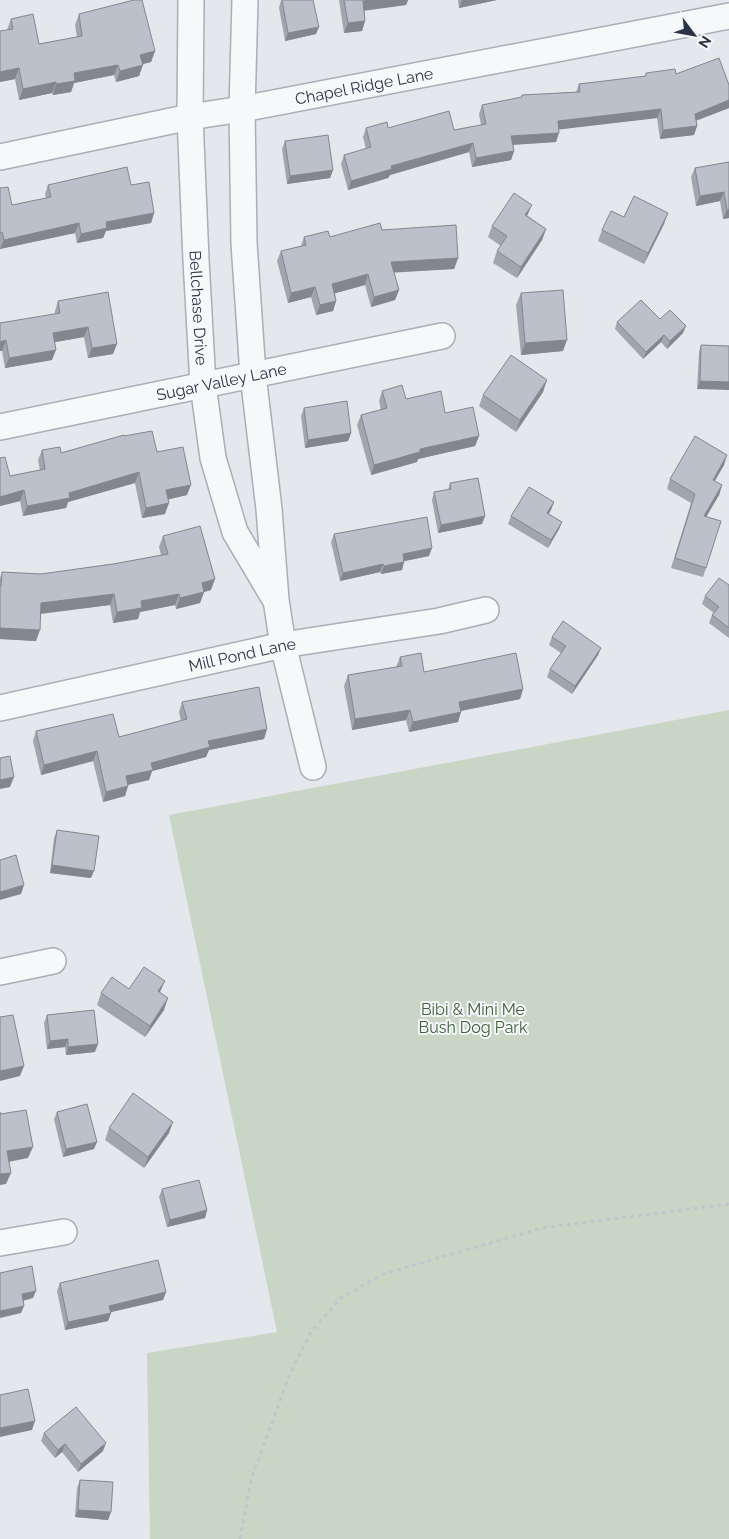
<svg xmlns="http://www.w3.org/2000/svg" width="729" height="1539" viewBox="0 0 729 1539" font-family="Raleway,sans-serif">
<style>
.green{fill:#c9d6c5}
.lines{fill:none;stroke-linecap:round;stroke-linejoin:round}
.minor-casing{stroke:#a9aeb7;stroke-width:28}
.path{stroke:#c2c5cb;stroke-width:3;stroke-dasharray:4 4;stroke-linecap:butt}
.minor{stroke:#f7f8fa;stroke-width:25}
.wall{fill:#a1a5ae}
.shaded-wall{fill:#83868d}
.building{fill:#bbc0ca;stroke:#83868d}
.labels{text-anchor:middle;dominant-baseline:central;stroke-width:4;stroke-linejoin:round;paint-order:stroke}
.street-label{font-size:16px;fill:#2b3445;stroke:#f4f6f9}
.park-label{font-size:16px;fill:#3f6138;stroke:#f4f6f9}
</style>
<rect width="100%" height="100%" fill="#e4e7ec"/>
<polygon class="green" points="729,710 729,1539 150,1539 147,1353 277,1332 169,815"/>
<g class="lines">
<g class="minor-casing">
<g id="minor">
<path id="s1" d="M 191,0 L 190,117 L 196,260 L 203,385 L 213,458 L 235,532 L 273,596"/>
<polyline points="245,0 242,109 244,243 253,375 269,509 276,600 283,645 313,767"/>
<path id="s2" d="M 0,157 L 190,117 L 242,109 L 729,16"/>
<path id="s3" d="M 0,427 L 442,336"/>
<path id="s4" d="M 0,708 L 283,645 L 439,621 L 486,610"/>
<polyline points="0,972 53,961"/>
<polyline points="0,1243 64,1232"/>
</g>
</g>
<polyline class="path" points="240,1539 251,1480 289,1376 311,1332 341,1298 383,1274 542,1228 729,1204"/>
<use href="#minor" class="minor"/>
</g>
<g class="wall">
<polygon points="281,0 316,34 285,41 279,8"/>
<polygon points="339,0 408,0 406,5 364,11 365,21 362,31 344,33"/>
<polygon points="458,0 497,0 459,8"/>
<polygon points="79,14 155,51 151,62 142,64 139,76 116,82 114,75 74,83 71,92 53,95 52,93 19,100 15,79 0,82 0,31 7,30 11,19 39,44 77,37 75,25"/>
<polygon points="646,73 676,74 729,85 729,108 696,121 697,126 694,135 660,139 657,118 559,129 556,142 513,145 514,151 511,160 472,167 469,152 390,175 388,178 348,190 341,164 344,155 366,149 363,137 366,128 388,128 454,130 481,125 479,114 482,105 521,97 522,95 576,92 579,84 645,77"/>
<polygon points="285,141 333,170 330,178 287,184 282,149"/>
<polygon points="729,162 729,218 723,219 720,201 696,206 691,177 695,168"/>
<polygon points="48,185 131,185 154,213 151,223 106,231 103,238 77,243 75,233 0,249 0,188 12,205 46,198 45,194"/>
<polygon points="528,216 546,229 542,240 517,278 493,263 497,251 501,246 488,237 492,226"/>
<polygon points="624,217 664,224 644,264 598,241 602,230"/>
<polygon points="382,230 458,258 454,269 394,272 399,290 395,300 371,307 365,285 335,293 336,301 333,311 316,315 311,297 288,303 277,261 281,251 301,246 304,237 330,237"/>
<polygon points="108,292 113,354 88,358 84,337 55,342 52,360 5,368 2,351 0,323 55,314 55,311 58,301"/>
<polygon points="521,293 563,351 521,355 516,305"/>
<polygon points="660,319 683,333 667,349 661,342 643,359 615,329 617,322"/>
<polygon points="701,345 729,346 697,389 699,352"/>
<polygon points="382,391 406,399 445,413 479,436 475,446 418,459 417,462 371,475 357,425 361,415 381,410 379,401"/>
<polygon points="543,392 516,432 479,406 483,395"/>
<polygon points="304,408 351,433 348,441 305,448 301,416"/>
<polygon points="124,436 157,452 187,495 168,499 165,514 142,518 135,483 68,502 66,508 23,516 20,501 0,506 0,458 10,476 40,470 38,460 42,450 61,453"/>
<polygon points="724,465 715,481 722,485 719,495 706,516 706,568 703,577 671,568 691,503 667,489 670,479"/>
<polygon points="450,483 485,516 482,524 438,533 432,500 434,492 448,490"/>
<polygon points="554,502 549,514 562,522 559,529 548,548 508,524 511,516"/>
<polygon points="334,534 429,556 404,561 402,570 381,574 380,572 340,581 331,542"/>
<polygon points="163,536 211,590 204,592 200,603 176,609 175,605 140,612 138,619 113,623 110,605 41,614 36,641 0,639 0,578 2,572 41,574 113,564 161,555 159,547"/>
<polygon points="729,585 729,638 709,623 712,615 714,613 702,604 705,596"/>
<polygon points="552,637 601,648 598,655 572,694 547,677 550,669 561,653 549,645"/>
<polygon points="400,657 424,672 523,689 520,699 461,711 458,722 409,732 406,720 352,730 344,686 348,675 396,667"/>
<polygon points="182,702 267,729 264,739 209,750 206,757 152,771 149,780 128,785 125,796 103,802 93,761 41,775 33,741 36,731 119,737 181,721 179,712"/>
<polygon points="57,830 91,878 50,873 54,838"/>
<polygon points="129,989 160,993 164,1010 145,1037 97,1005 101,993"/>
<polygon points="47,1015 95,1052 66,1055 65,1047 47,1049 44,1023"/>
<polygon points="57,1112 94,1149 63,1157 54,1119"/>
<polygon points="109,1128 169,1133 144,1168 105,1140"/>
<polygon points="162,1189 207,1210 205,1218 167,1227 159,1197"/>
<polygon points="60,1283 166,1292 163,1300 111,1312 108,1321 65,1330 57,1291"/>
<polygon points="44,1433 103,1451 78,1472 62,1452 55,1458 41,1441"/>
<polygon points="80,1480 111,1512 108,1520 75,1517 77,1488"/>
</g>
<g class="shaded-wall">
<polygon points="372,0 408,0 406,5 359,11 363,1"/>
<polygon points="462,0 497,0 459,8"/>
<polygon points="365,21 362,31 344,33 348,23"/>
<polygon points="319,27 316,34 285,41 288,33"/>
<polygon points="155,51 151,62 136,66 140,55"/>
<polygon points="118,65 114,75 74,83 71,92 53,95 56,84 74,73"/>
<polygon points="143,65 139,76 116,82 120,71"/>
<polygon points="19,68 15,79 0,82 0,72"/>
<polygon points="56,82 52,93 19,100 23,89"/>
<polygon points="729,100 729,108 692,122 695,114"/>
<polygon points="661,109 657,118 555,130 558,121"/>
<polygon points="697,126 694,135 660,139 663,130"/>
<polygon points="559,133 556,142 508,145 511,136"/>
<polygon points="473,143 469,152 390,175 388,178 348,190 351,181 391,166"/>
<polygon points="514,151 511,160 472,167 476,158"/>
<polygon points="333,170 330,178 287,184 290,176"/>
<polygon points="724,192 720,201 696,206 700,196"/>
<polygon points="532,205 527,216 525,215"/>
<polygon points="729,209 729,218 723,219 727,210"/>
<polygon points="154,213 151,223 106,231 103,238 77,243 81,234 106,222"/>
<polygon points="668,213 664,224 644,264 648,253"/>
<polygon points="79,223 75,233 0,249 4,240"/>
<polygon points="546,229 542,240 517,278 521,267"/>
<polygon points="458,258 454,269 387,273 391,262"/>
<polygon points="368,274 365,285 329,295 332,284"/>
<polygon points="315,287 311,297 288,303 291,293"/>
<polygon points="399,290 395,300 371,307 374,297"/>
<polygon points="336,301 333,311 316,315 320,305"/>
<polygon points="686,326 683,333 667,349 670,341"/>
<polygon points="88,327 84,337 50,343 53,333"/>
<polygon points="664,335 661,342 643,359 646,352"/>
<polygon points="6,340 2,351 0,351 0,342"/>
<polygon points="567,340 563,351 521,355 525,343"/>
<polygon points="117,344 113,354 88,358 92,348"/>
<polygon points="56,350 52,360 5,368 9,358"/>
<polygon points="547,380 543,392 516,432 520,420"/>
<polygon points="700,381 729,382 729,390 697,389"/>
<polygon points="351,433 348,441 305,448 308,440"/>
<polygon points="479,436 475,446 418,459 417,462 371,475 374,465 420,449"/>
<polygon points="727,455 724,465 709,490 713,480"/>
<polygon points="139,472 135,483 68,502 66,508 23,516 27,506"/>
<polygon points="191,485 187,495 162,501 166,490"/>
<polygon points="722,485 719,495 701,526 704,516"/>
<polygon points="24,490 20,501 0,506 0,497"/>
<polygon points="554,502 551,510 544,521 547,513"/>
<polygon points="169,503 165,514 142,518 146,508"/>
<polygon points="485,516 482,524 438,533 441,525"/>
<polygon points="562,522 559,529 548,548 551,540"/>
<polygon points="432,548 429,556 400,562 403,554"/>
<polygon points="404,562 402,570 381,574 384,566"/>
<polygon points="383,564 380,572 340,581 343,573"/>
<polygon points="215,579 211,590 204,592 200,603 176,609 180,598 202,583"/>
<polygon points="114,594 110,605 37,614 41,603"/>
<polygon points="179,594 175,605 140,612 138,619 113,623 117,612 141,601"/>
<polygon points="0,628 40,630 36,641 0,639"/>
<polygon points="601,648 598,655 572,694 575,686"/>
<polygon points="523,689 520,699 455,712 459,702"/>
<polygon points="410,710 406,720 352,730 355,719"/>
<polygon points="461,712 458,722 409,732 413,722"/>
<polygon points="267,729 264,739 209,750 206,757 152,771 149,780 122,786 126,776 151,763 208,741"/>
<polygon points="97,751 93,761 41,775 44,765"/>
<polygon points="14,777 10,787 0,789 0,780"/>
<polygon points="128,786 125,796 103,802 106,792"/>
<polygon points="52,865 94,871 91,878 50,873"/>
<polygon points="24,885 21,894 0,900 0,892"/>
<polygon points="165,981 160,992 154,1003 158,991"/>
<polygon points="168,998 164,1010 145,1037 150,1026"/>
<polygon points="68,1039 65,1047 47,1049 50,1041"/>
<polygon points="98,1044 95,1052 66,1055 68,1047"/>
<polygon points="24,1066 20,1076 0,1081 0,1071"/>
<polygon points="173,1122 169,1133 144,1168 148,1157"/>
<polygon points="97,1142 94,1149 63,1157 66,1149"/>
<polygon points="33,1147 28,1158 3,1163 7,1151"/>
<polygon points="11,1173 6,1184 0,1185 0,1174"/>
<polygon points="207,1210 205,1218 167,1227 170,1220"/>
<polygon points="36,1291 33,1298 19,1302 22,1294"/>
<polygon points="166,1292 163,1300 107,1313 109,1306"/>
<polygon points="24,1306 21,1313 0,1318 0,1311"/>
<polygon points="111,1313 108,1321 65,1330 68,1322"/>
<polygon points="35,1421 32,1430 0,1437 0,1428"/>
<polygon points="106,1443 103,1451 78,1472 81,1464"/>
<polygon points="65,1444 62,1452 55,1458 58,1450"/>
<polygon points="78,1510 111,1512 108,1520 75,1517"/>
</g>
<g class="building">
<polygon points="134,0 142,0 155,51 140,55 143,65 120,71 118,65 74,73 75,81 56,84 56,82 23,89 19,68 0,72 0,31 13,29 11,19 33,14 39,44 82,36 79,14"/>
<polygon points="282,0 313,0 319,27 288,33"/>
<polygon points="344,0 372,0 363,1 365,21 348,23"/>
<polygon points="719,58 729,85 729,100 695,114 697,126 663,130 661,109 558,121 559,133 511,136 514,151 476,158 473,143 391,166 392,169 351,181 344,155 371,147 366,128 387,122 388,128 449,111 454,130 486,124 482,105 522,97 522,95 580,92 579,84 646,76 646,73 675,69 676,74"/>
<polygon points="328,135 333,170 290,176 285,141"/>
<polygon points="729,162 729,209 727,210 724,192 700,196 695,168"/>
<polygon points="127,167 131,185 149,182 154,213 106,222 107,228 81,234 79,223 4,240 2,232 0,233 0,188 8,187 12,205 51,197 48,185"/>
<polygon points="514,193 532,205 525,215 546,229 521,267 497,251 507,236 492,226"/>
<polygon points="634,196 668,213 648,253 602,230 611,211 624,217"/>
<polygon points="380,223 382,230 456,225 458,258 391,262 399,290 374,297 368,274 332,284 336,301 320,305 315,287 291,293 281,251 306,245 304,237 328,231 330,237"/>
<polygon points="563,290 567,340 525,343 521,293"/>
<polygon points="108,292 117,344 92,348 88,327 53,333 56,350 9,358 6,340 0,342 0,323 60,313 58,301"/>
<polygon points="641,300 660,319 670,310 686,326 670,341 664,335 646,352 617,322"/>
<polygon points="701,345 729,346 729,382 700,381"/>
<polygon points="511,355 547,380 520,420 483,395"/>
<polygon points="402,385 406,399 441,391 445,413 473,407 479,436 420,449 420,452 374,465 361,415 387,408 382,391"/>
<polygon points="347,401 351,433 308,440 304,408"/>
<polygon points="152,431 157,452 183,447 191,485 166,490 169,503 146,508 139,472 69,493 70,498 27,506 24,490 0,497 0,458 5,457 10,476 45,469 42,450 60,447 61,453 124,435 124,436"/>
<polygon points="695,436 727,455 713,480 722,485 704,516 721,521 706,568 675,558 695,494 670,479"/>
<polygon points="478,478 485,516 441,525 434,492 451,489 450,483"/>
<polygon points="529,487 554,502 547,513 562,522 551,540 511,516"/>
<polygon points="427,517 432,548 403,554 404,562 384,566 383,564 343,573 334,534"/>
<polygon points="200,526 215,579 202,583 204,592 180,598 179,594 141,601 142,608 117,612 114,594 41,603 40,630 0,628 0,587 1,586 2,572 41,574 113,564 168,554 163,536"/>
<polygon points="719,578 729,585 729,628 712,615 719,607 705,596"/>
<polygon points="563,621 601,648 575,686 550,669 566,646 552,637"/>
<polygon points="421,653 424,672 516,653 523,689 459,702 461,712 413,722 410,710 355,719 348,675 402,666 400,657"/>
<polygon points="259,687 267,729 208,741 210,747 151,763 153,770 126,776 128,786 106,792 97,751 44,765 36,731 113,714 119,737 187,719 182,702"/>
<polygon points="10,756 14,777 0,780 0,758"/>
<polygon points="57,830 99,836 94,871 52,865"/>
<polygon points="16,855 24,885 0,892 0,860"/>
<polygon points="144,967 165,981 158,991 168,998 150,1026 101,993 112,977 129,989"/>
<polygon points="94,1010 98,1044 68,1047 68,1039 50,1041 47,1015"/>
<polygon points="13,1015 24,1066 0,1071 0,1017"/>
<polygon points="133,1093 173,1122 148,1157 109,1128"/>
<polygon points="87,1104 97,1142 66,1149 57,1112"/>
<polygon points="26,1110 33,1147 7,1151 11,1173 0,1174 0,1112 0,1114"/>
<polygon points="199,1180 207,1210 170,1220 162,1189"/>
<polygon points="158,1260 166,1292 109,1306 111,1313 68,1322 60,1283"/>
<polygon points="32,1266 36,1291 22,1294 24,1306 0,1311 0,1273"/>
<polygon points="28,1389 35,1421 0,1428 0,1395"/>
<polygon points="76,1407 106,1443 81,1464 65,1444 58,1450 44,1433"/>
<polygon points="80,1480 113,1482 111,1512 78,1510"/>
</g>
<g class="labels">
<g class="street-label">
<text stroke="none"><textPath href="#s2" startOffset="371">Chapel Ridge Lane</textPath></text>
<text stroke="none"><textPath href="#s1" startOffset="308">Bellchase Drive</textPath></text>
<text stroke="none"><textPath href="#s3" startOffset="226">Sugar Valley Lane</textPath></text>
<text stroke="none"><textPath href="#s4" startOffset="248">Mill Pond Lane</textPath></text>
</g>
<g class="park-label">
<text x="473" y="1009">Bibi &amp; Mini Me<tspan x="473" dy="18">Bush Dog Park</tspan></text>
</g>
</g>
<g transform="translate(694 35) rotate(122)" stroke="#f4f6f9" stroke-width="4" paint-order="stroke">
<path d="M0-4L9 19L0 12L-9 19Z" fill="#2b3445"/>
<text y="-8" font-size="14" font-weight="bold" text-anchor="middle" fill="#2b3445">N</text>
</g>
</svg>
